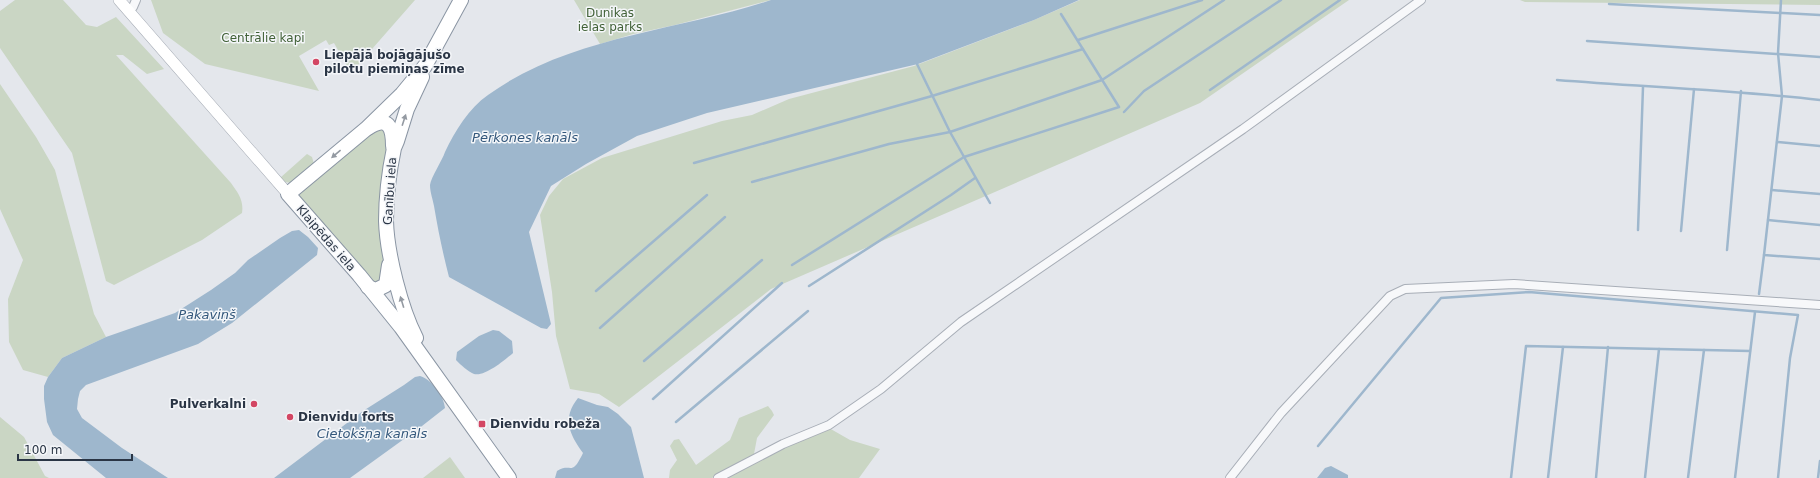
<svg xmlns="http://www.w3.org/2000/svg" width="1820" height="478" viewBox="0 0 1820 478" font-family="'DejaVu Sans',sans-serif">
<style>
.green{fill:#cad6c4}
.water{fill:#9eb7cd}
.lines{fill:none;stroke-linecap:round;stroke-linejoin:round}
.stream{stroke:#9eb7cd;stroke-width:2.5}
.street-casing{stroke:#a8aeb7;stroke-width:10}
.secondary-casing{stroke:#a8aeb7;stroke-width:12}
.highway-casing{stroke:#8a95a3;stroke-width:16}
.street{stroke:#f7f8fa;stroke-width:8}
.secondary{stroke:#fff;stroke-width:11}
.highway{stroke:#fff;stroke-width:14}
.oneway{fill:#949aa2}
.poi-dot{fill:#d34663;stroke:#f4f6f9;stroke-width:1.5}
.labels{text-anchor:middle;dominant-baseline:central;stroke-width:3;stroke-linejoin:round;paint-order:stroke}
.park-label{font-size:12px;fill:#416137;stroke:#f4f6f9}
.poi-label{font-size:12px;font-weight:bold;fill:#2a3545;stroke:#f4f6f9;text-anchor:start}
.street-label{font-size:12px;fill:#2a3545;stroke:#f4f6f9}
.water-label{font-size:13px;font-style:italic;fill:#33577b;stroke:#f4f6f9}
</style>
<rect width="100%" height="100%" fill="#e4e7ec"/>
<g class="green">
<path d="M 15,0 L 63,0 L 86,25 L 97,27 L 116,17 L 164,69 L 147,74 L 123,55 L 116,55 L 231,183 C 238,193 244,200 242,213 L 202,240 L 114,285 L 106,281 L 72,153 L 0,48 L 0,11 Z"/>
<polygon points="151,0 415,0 351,73 334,43 329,45 326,40 299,56 319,91 205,64 163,33"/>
<polygon points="574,0 771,0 675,25 633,34 600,44"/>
<polygon points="1080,0 1349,0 1200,103 771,289 619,407 599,394 570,389 556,336 552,292 540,215 549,196 563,179 602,158 722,121 752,115 789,99 914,66 1034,20"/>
<polygon points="1520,0 1820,0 1820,5 1525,2"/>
<polygon points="0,84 36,137 55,170 94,314 106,337 62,358 48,377 23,370 9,342 8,299 23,260 0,209"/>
<polygon points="380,129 388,132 383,275 379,283 372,283 299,197 300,193 370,132"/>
<polygon points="307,154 312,157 314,164 292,183 284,182 280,178"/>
<polygon points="768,406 772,411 774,415 757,438 754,454 712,478 669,478 670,470 677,460 670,446 674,440 679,439 696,465 730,440 739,418"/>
<polygon points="0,417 24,437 45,476 49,478 0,478"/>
<polygon points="829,428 850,440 880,449 859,478 727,478 759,460"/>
<polygon points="450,457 465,478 423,478"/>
</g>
<g class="water">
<path d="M 771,0 L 1079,0 L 1034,20 L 918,64 L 707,113 L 637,136 L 586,164 L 551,186 L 529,232 L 551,324 L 547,329 L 541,328 L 449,277 C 443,254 438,230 434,206 C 433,200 430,192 430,185 C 431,177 442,161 445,152 C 455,131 469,108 488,95 C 569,36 679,31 771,0 Z"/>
<polygon points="299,230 308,237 318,248 317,255 232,323 198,344 86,385 80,391 78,399 77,409 82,418 122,448 168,478 106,478 53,435 47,422 44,399 44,386 48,377 62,358 106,337 175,313 211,290 235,273 248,260 280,238 292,231"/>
<path d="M 493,330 L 499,331 L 512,341 L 513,353 C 506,359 485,377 474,374 C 467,371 461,365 456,360 L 457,352 L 479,336 Z"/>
<path d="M 420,376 C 431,379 444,396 445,408 L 422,426 L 350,478 L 274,478 L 363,411 L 404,385 L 415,377 Z"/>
<path d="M 578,398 L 597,405 L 608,407 L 618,414 L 631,427 L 644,478 L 555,478 L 557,471 C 572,462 571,478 583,453 C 569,434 562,418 578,398 Z"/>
<polygon points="1331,466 1348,475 1348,478 1317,478 1325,468"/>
</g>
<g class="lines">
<g class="stream">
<polyline points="1781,0 1778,53 1782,96 1764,255 1820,259"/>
<polyline points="1609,4 1820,15"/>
<polyline points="1078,40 1202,0"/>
<polyline points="1587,41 1820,57"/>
<polyline points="917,64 950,132 990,203"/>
<path d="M 1557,80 C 1645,87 1733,90 1820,100"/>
<polyline points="1210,90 1340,0"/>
<polyline points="1124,112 1144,91 1281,0"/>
<polyline points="1777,142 1820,146"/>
<polyline points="694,163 932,96 1083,49"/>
<polyline points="752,182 889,144 950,132 1102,80 1224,0"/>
<polyline points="1772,190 1820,194"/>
<polyline points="1768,220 1820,225"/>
<polyline points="1638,230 1643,87"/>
<polyline points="1681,231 1694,89"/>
<polyline points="1727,250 1741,91"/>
<polyline points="792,265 964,157 1119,107 1061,14"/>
<polyline points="809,286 951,195 975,178"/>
<polyline points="596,291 707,195"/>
<polyline points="1759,294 1764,255"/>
<polyline points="600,328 725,217"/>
<polyline points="644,361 762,260"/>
<polyline points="653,399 782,283"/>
<polyline points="676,422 808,311"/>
<polyline points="1318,446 1441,298 1529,292 1798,315 1790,358 1778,478"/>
<polyline points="1511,478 1526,346 1750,351"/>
<polyline points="1548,478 1563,347"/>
<polyline points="1596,478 1608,347"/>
<polyline points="1645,478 1659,349"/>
<polyline points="1688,478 1704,350"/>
<polyline points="1735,478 1755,312"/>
<polyline points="1818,478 1820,461"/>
</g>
<g class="street-casing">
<g id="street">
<polyline points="127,10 133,7 136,0"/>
<polyline points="718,478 783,444 829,425 881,389 961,322 1243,129 1421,0"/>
<polyline points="1230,478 1281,413 1390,296 1405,289 1514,284 1820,305"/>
</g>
</g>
<g class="secondary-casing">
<polyline id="secondary" points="119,0 288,194"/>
</g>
<g class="highway-casing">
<g id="highway">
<polyline points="461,0 425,66 402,94 366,129 288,194 359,275 401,327 509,478"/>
<path d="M 368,128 C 388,115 393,127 393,146"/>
<polyline points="368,287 376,290 386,285 389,265"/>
<path d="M 416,338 C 401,309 387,254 386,221 C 386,197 389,172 394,148 L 397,141 L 407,109 L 422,77"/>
</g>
</g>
<use href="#street" class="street"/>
<use href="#secondary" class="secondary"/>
<use href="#highway" class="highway"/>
</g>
<defs><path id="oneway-solid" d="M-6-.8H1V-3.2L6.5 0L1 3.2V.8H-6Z"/></defs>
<g class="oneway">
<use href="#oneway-solid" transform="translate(404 120) rotate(-72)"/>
<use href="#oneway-solid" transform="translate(336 154) rotate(140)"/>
<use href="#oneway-solid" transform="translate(402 302) rotate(-107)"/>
</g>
<g class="poi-dot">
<circle cx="316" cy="62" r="4"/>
<circle cx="254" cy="404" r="4"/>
<circle cx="290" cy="417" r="4"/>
<rect x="478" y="420" width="8" height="8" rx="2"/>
</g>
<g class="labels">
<g class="park-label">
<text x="610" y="13">Dunikas<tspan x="610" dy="14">ielas parks</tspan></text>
<text x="263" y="38">Centrālie kapi</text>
</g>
<g class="poi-label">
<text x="324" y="55">Liepājā bojāgājušo<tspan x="324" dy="14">pilotu piemiņas zīme</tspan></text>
<text x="246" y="404" text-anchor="end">Pulverkalni</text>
<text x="298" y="417">Dienvidu forts</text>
<text x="490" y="424">Dienvidu robeža</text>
</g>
<g class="street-label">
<text transform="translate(390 191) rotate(-86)">Ganību iela</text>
<text transform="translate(326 238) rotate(49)">Klaipēdas iela</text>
</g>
<g class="water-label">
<text x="525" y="137">Pērkones kanāls</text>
<text x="207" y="314">Pakaviņš</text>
<text x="372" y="433">Cietokšņa kanāls</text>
</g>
</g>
<path d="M18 454v6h114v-6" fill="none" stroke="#2a3545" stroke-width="2"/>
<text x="24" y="454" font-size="12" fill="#2a3545" stroke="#f4f6f9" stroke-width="3" paint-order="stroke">100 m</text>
</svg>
